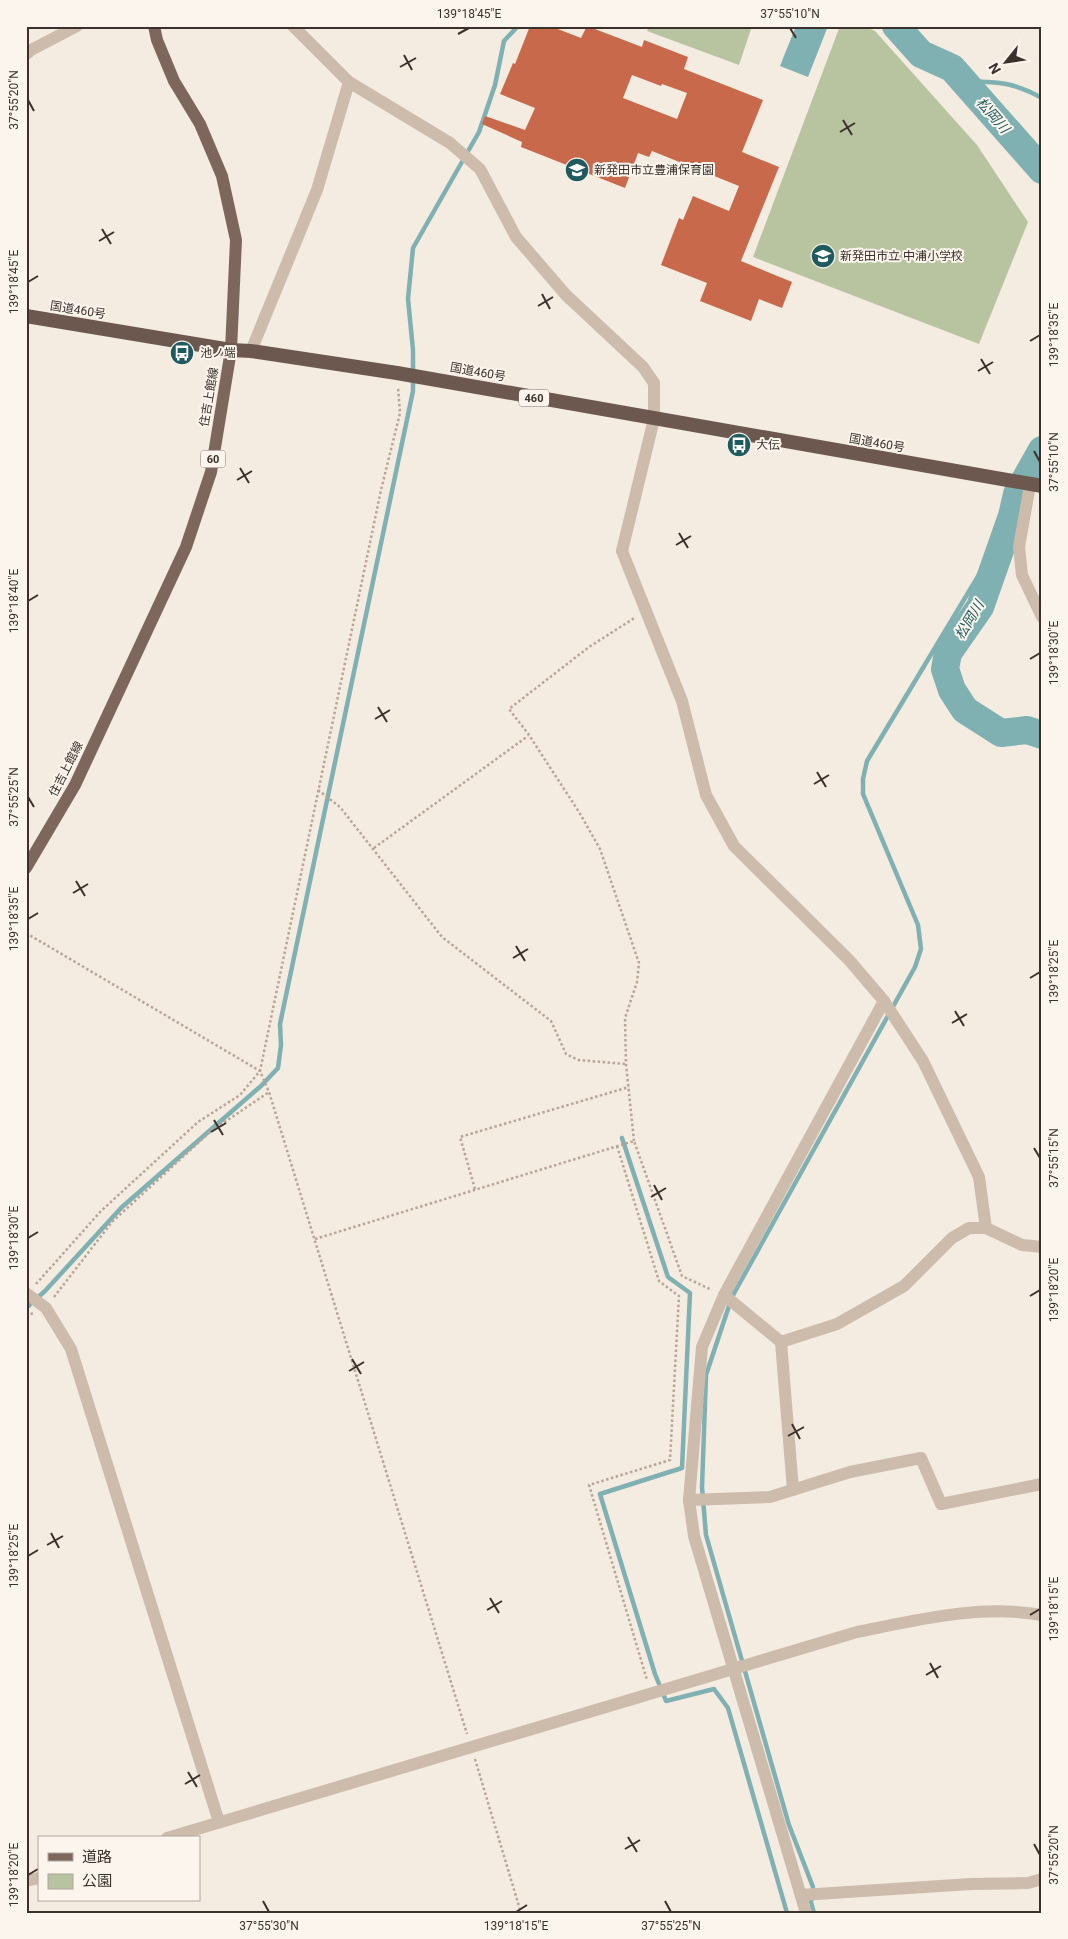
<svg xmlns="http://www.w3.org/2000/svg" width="1068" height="1939" viewBox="0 0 1068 1939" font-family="Roboto,'Noto Sans JP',sans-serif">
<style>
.green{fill:#b8c4a0}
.water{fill:#7fb0b2}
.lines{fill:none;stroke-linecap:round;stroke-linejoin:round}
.stream{stroke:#7fb0b2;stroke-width:4.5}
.river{stroke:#7fb0b2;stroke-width:28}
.building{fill:#c8694b;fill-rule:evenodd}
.path{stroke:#b9a596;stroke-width:2.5;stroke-dasharray:2.5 2.5;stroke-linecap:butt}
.minor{stroke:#cdbbac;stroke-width:12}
.tertiary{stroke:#cdbbac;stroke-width:12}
.primary{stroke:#7d675c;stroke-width:12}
.trunk{stroke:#6c584f;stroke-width:14}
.ticks{fill:none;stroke:#3b302b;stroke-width:2}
.labels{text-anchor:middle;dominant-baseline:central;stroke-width:4;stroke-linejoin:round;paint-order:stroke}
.shield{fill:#fbf5ee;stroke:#756b66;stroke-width:1}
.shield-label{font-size:11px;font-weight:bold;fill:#3b302b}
.poi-label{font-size:12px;fill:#3b302b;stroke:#fbf5ee;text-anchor:start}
.street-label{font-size:12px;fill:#3b302b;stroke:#fbf5ee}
.water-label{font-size:14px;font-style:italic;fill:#1f5a5e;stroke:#fbf5ee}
.neatline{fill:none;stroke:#3b302b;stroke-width:2}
.ticks-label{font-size:12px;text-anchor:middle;fill:#3b302b}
</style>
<rect width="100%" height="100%" fill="#f4ebe1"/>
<g class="green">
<polygon points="649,26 752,26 739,65 647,31"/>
<polygon points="840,26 864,26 875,31 977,145 1028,222 979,344 753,257"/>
</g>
<polygon class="water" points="796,26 828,26 808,77 780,66"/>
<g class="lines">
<g class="stream">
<path d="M 962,81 C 995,82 1012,81 1042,98"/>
<polyline points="622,1138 668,1277 690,1293 682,1468 600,1494 655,1674 666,1701 714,1689 728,1708 787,1913"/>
<polyline points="26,1308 45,1291 122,1207 261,1086 278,1068 281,1045 280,1024 413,391 413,350 408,299 413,248 479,132 495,85 504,41 518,26"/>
<polyline points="814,1913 811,1902 813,1887 789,1825 706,1535 702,1487 706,1375 732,1297 915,967 921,949 918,925 863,794 863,779 867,761 983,568 1002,545"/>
</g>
<g class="river">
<polyline points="896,26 921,54 952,68 1042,170"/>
<polyline points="1042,450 1017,494 1012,516 980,607 948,653 945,669 952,690 965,710 1001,733 1027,730 1042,735"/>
</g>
</g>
<path class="building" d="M 530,26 L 550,26 L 581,38 L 587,26 L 642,47 L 644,40 L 688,57 L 684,69 L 763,100 L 742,152 L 779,167 L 741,261 L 792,282 L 782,308 L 759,299 L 751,321 L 700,301 L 707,283 L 661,265 L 679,218 L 683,220 L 693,196 L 729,211 L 739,186 L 652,151 L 649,157 L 638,153 L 625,188 L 521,147 L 522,142 L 482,124 L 485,116 L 525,130 L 535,108 L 500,94 L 513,63 L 515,64 ZM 632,75 L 661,86 L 662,84 L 687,93 L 677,119 L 623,98 Z"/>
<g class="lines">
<g class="path">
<polyline points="318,790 340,807 442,937 551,1021 566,1054 578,1060 626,1064"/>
<polyline points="374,848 528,736"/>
<polyline points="26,933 260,1071 269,1092 467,1734"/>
<polyline points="634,1141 626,1064 625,1018 637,982 639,963 600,849 579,812 529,735 509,709 589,647 636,617"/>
<polyline points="617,1146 659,1281 679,1296 670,1460 589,1485 647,1680"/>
<polyline points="475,1189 460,1137 629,1087"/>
<polyline points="315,1239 634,1141 682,1276 712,1290"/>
<polyline points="36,1284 101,1211 198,1122 240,1095 260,1071 381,490 400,413 398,387"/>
<polyline points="54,1297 112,1222 210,1132 269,1092"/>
<polyline points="26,1316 33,1313"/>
<polyline points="475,1759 521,1913"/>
</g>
<g class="minor">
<polyline points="26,54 31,50 77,26"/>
<polyline points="251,351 317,190 349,82"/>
<polyline points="654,419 622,551 682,701 706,795 734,846 849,960 884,1001 923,1061 979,1177 986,1228 1022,1245 1042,1247"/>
<polyline points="1030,485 1019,547 1022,575 1042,617"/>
<polyline points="26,1293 46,1308 71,1349 219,1822"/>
<polyline points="724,1295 781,1342 837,1324 904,1286 952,1238 969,1228 986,1228"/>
<polyline points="781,1342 793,1490"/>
<polyline points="689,1500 770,1497 850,1472 921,1458 941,1504 1042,1484"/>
<polyline points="801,1895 971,1884 1028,1883 1042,1879"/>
<polyline points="806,1913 694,1536 689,1500 702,1347 724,1295 884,1001"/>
</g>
<g class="tertiary">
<polyline points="293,26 349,82 450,143 480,169 516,237 566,295 643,367 654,383 654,419"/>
<path d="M 167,1838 L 857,1632 C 917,1620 980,1604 1042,1615"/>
<polyline points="26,1881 39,1878"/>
</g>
<polyline class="primary" points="26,868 75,785 186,547 211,472 231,350 236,240 222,176 200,124 174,81 157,40 154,26"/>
<polyline class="trunk" points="26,316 231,350 251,351 397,373 1042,486"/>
</g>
<path class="ticks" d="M 790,28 L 796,38M 458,34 L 469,28M 404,55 L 412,70M 400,67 L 416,58M 28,100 L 34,111M 843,120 L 852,135M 840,132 L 855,123M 102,229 L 111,244M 99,241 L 114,232M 28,282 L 38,276M 542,294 L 550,309M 538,306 L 553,297M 1030,341 L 1040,335M 981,359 L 990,374M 978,371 L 993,362M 1034,451 L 1040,462M 240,468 L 249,483M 237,480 L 252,471M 679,533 L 688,548M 676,545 L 691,536M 28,601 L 38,595M 1030,659 L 1040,653M 378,707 L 387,722M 375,719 L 390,710M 817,772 L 826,787M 814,784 L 829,775M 28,797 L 34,807M 76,881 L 85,896M 73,893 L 88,884M 28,919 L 38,913M 516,946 L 525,961M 513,958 L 528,949M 1030,978 L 1040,972M 955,1011 L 964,1026M 952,1023 L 967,1014M 214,1120 L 223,1135M 211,1132 L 226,1123M 1034,1148 L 1040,1158M 654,1185 L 662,1200M 651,1197 L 666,1188M 28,1238 L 38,1232M 1030,1296 L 1040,1290M 352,1359 L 361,1374M 349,1371 L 364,1362M 792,1424 L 800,1439M 788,1436 L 804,1427M 51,1533 L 59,1548M 47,1545 L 63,1536M 28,1556 L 38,1550M 490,1598 L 499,1613M 487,1610 L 502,1601M 1030,1615 L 1040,1609M 930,1663 L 938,1678M 926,1675 L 941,1666M 188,1772 L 197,1787M 185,1784 L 200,1775M 628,1837 L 637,1852M 1034,1844 L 1040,1855M 625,1849 L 640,1840M 28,1875 L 38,1869M 263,1901 L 269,1912M 665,1901 L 671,1912M 516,1912 L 527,1905"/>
<defs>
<g id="school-disc" transform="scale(1.25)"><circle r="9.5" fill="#1f5a5e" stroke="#fbf5ee"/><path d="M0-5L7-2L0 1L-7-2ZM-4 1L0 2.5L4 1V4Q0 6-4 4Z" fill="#fff"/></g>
<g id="bus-disc" transform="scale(1.25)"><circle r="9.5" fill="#1f5a5e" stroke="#fbf5ee"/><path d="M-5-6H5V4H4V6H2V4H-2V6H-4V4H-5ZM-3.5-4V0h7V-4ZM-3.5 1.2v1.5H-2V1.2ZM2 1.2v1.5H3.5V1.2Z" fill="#fff"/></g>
</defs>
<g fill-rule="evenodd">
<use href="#school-disc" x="577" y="170"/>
<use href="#school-disc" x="823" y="256"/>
<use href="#bus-disc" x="182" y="353"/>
<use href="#bus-disc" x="739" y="445"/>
</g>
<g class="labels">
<g class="shield">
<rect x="519" y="389.5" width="30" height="17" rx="4"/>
<rect x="200.5" y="450.5" width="25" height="17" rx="4"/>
</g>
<g class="shield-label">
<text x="534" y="398">460</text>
<text x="213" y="459">60</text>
</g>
<g class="poi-label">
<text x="594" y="170">新発田市立豊浦保育園</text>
<text x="840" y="256">新発田市立 中浦小学校</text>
<text x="200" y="353">池ノ端</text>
<text x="756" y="445">大伝</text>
</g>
<g class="street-label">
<text transform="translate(78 310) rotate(9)">国道460号</text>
<text transform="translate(478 372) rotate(10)">国道460号</text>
<text transform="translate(209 397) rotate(-80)">住吉上館線</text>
<text transform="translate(877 443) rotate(10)">国道460号</text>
<text transform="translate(66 769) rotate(-63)">住吉上館線</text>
</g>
<g class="water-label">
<text transform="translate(993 115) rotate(49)">松岡川</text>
<text transform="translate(969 620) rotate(-59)">松岡川</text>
</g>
</g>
<rect width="1068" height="1939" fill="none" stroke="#fbf5ee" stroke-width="55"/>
<rect x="38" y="1836" width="162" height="65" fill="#fbf5ee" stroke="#aea6a0"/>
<rect x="48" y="1853" width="25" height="8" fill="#7d675c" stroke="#aea6a0"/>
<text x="82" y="1862" font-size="15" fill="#3b302b">道路</text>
<rect x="48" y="1874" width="25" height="15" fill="#b8c4a0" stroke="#aea6a0"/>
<text x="82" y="1886" font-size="15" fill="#3b302b">公園</text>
<g transform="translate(1006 62) rotate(240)" stroke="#fbf5ee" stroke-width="4" paint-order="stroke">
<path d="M0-4L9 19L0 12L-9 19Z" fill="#3b302b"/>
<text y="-8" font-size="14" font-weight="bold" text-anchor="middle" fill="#3b302b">N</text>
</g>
<rect x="28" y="28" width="1012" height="1884" class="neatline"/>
<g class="ticks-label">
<text x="469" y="18">139°18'45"E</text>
<text x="790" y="18">37°55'10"N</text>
<text transform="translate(14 100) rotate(-90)" y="4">37°55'20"N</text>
<text transform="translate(14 282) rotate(-90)" y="4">139°18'45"E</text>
<text transform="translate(1054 335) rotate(-90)" y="4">139°18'35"E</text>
<text transform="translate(1054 462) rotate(-90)" y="4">37°55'10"N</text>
<text transform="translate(14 601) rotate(-90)" y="4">139°18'40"E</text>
<text transform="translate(1054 653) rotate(-90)" y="4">139°18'30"E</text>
<text transform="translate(14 797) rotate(-90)" y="4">37°55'25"N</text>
<text transform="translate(14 919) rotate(-90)" y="4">139°18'35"E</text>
<text transform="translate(1054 972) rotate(-90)" y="4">139°18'25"E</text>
<text transform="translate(1054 1158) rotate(-90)" y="4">37°55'15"N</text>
<text transform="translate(14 1238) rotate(-90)" y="4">139°18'30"E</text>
<text transform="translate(1054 1290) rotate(-90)" y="4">139°18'20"E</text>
<text transform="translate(14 1556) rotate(-90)" y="4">139°18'25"E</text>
<text transform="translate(1054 1609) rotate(-90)" y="4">139°18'15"E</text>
<text transform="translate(1054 1855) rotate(-90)" y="4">37°55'20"N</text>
<text transform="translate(14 1875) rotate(-90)" y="4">139°18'20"E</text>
<text x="269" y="1930">37°55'30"N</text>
<text x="516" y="1930">139°18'15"E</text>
<text x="671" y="1930">37°55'25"N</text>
</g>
</svg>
